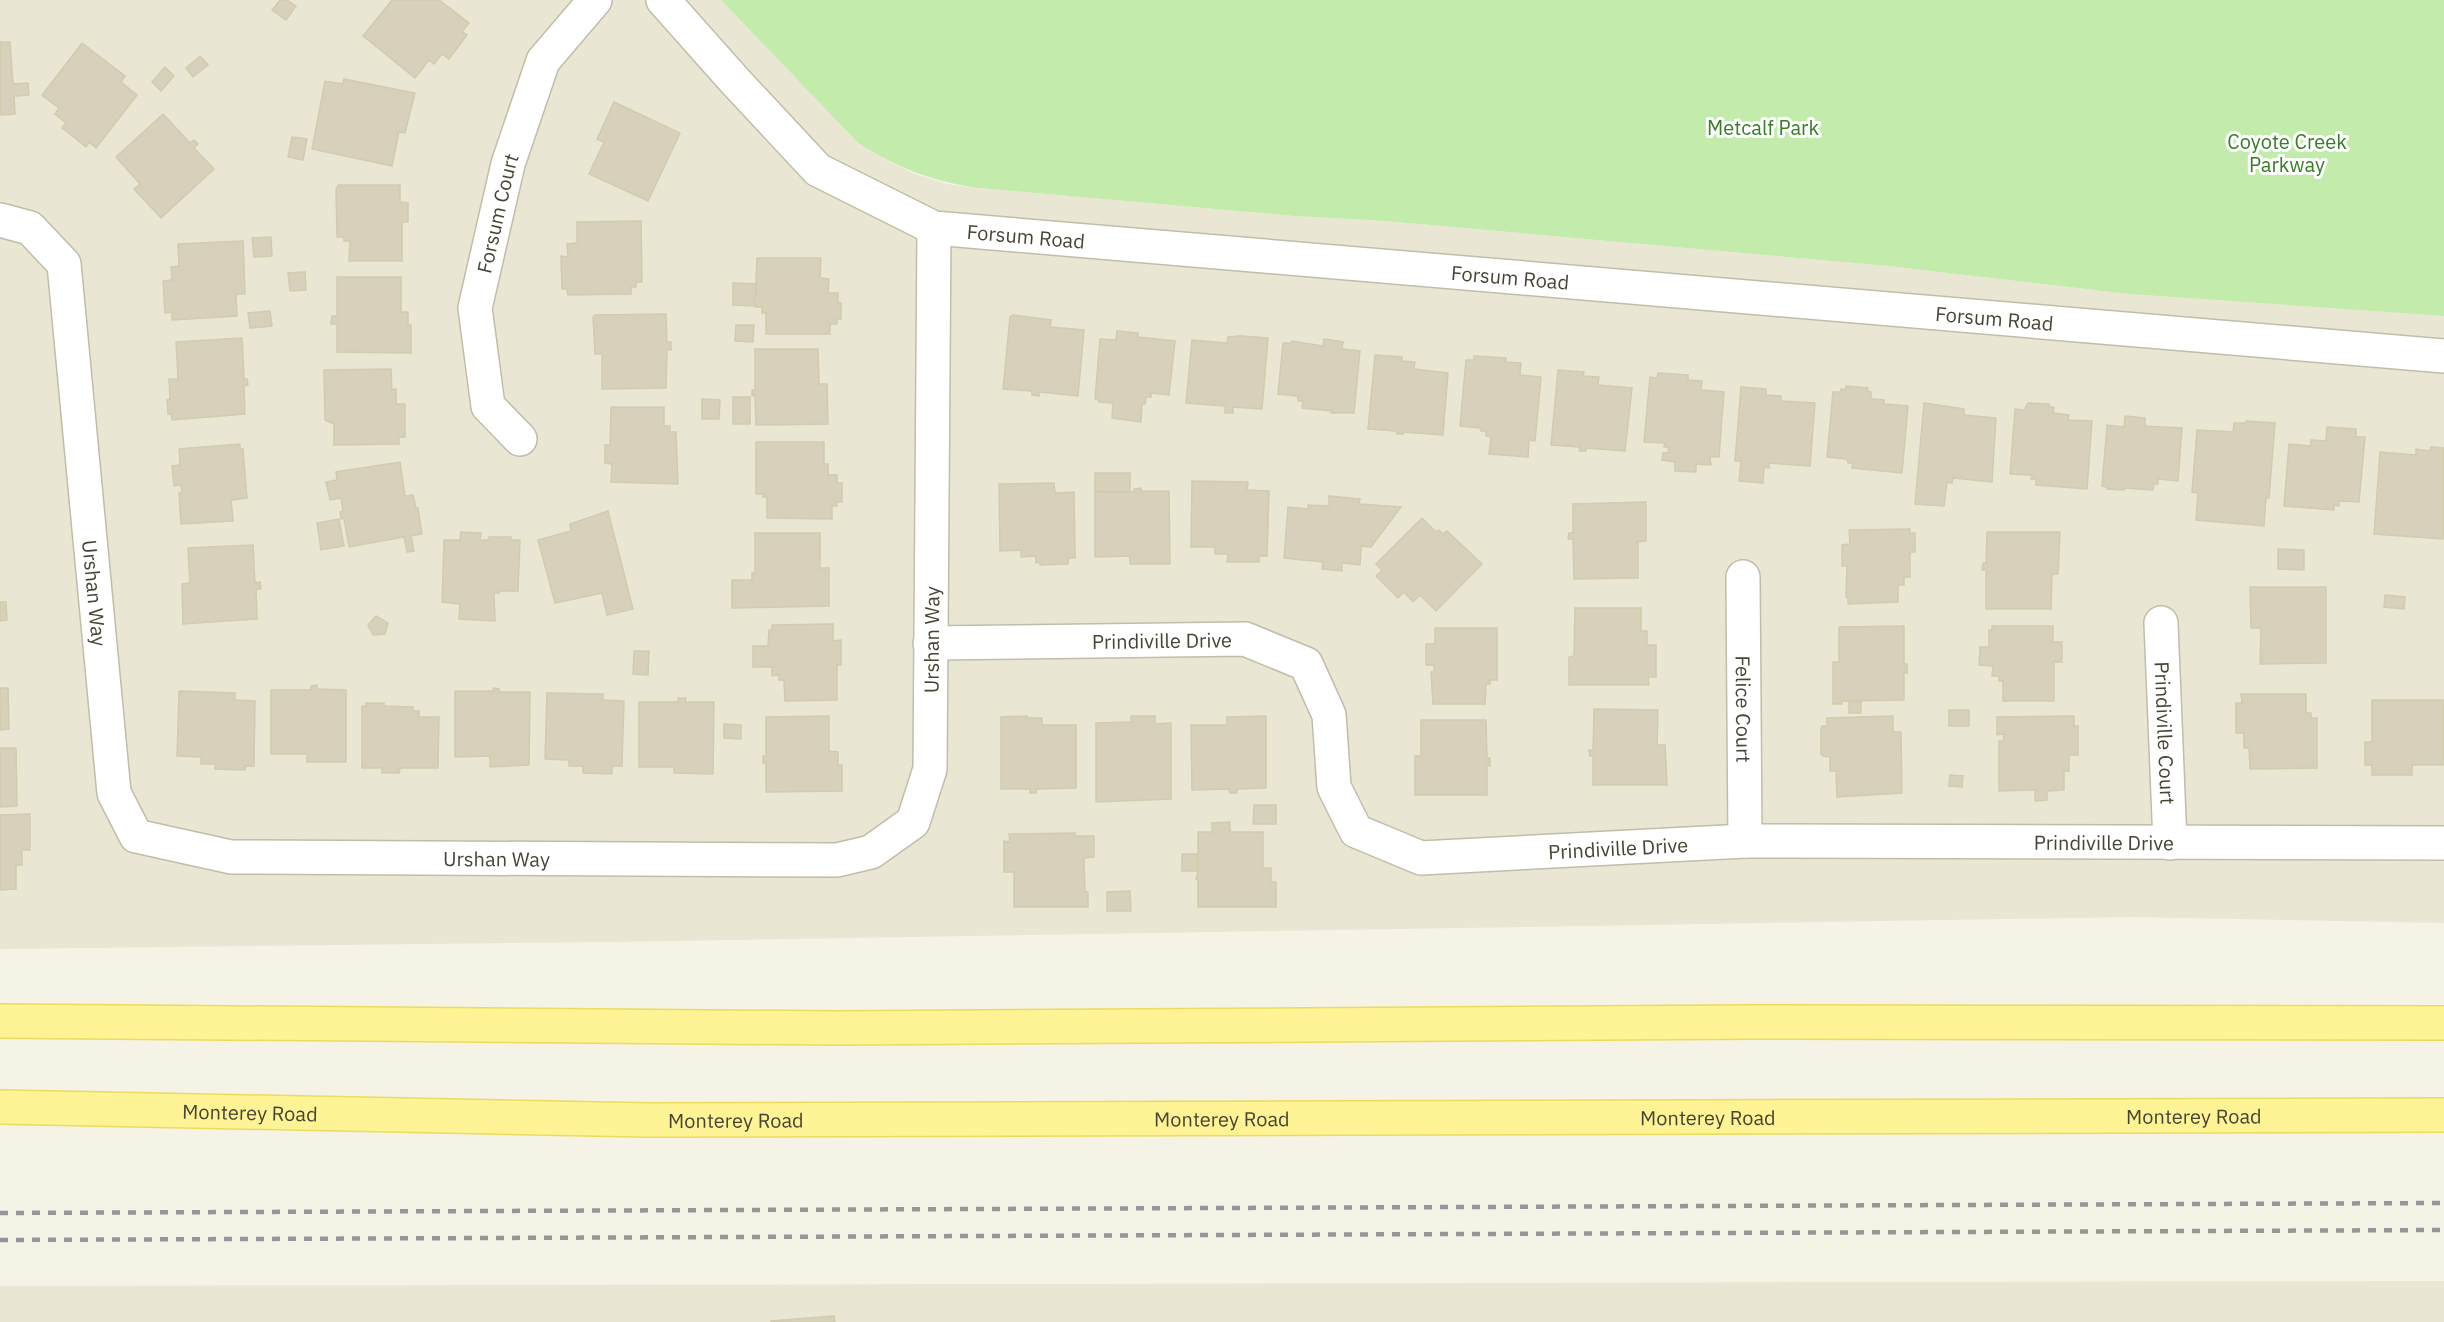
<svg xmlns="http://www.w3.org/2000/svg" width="2444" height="1322" viewBox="0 0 2444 1322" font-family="'IBM Plex Sans',sans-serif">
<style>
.residential{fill:#e9e6d4}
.green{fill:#c3ecac}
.building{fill:#d7d1bb;stroke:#d2cbad;stroke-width:1.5}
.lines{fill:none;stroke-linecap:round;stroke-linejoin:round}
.minor-casing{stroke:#c1bda8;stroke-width:36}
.major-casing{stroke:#ecdb5c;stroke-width:36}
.minor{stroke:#fff;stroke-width:33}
.major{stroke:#fff495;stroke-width:33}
.rail{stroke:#969696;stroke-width:4.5;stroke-dasharray:8 8;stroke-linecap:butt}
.labels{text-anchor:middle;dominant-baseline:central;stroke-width:6;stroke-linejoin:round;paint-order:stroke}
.park-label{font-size:20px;fill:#357e24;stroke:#fff}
.street-label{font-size:20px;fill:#484435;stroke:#fff}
</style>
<rect width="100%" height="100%" fill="#f4f3e6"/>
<g class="residential">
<polygon points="0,0 721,0 858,143 886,160 915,174 947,184 979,188 1294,216 1385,221 1888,266 2129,294 2444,316 2444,923 2132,917 605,942 0,949"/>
<polygon points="2444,1281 2444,1322 0,1322 0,1286"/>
</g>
<path class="green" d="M 721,0 L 2444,0 L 2444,316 L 2129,294 L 1888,266 L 1385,221 L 1294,216 L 979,188 C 934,182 897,168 858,143 Z"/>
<g class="building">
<polygon points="280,0 287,0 296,6 286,20 272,10"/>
<polygon points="392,0 439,0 469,23 462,32 467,35 449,59 442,54 434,64 429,60 415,78 363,36"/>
<polygon points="0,42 10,42 13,84 28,83 29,95 14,96 15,114 0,115"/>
<polygon points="82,43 125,76 121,82 137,95 96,148 89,142 86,147 62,128 66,123 55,114 59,108 42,95"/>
<polygon points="200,56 208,65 193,77 186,68"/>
<polygon points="165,67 174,76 161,91 152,82"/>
<polygon points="344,79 415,93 405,133 399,132 392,166 312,149 325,81 343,84"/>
<polygon points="614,102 680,133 648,201 589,174 604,142 597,139"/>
<polygon points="163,114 190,143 194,140 198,144 194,148 214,169 161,218 134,189 140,184 116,157"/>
<polygon points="292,137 307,139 303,160 288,157"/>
<polygon points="338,185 400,185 400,202 408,203 408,222 402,222 402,261 349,261 350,241 344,241 344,237 337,237 336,190"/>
<polygon points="641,221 642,282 636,282 636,287 631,287 631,294 568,295 567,289 562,289 561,256 568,257 567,244 577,243 577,222"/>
<polygon points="271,237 272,256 254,257 252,238"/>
<polygon points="243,241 245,294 236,294 237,316 172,320 172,312 165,313 163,281 172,280 171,267 179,266 178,244"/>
<polygon points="757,258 821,258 820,278 829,279 828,293 838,293 838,303 841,303 841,319 837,319 837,324 830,324 830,334 766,334 766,313 762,313 762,307 755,307"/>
<polygon points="305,272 306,290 290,291 288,273"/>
<polygon points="337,277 401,277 401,312 408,312 408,325 411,325 411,353 337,352 337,324 331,324 332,316 337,316"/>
<polygon points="733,283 756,284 755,306 733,305"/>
<polygon points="270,311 272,326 250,328 248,313"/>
<polygon points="666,314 667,342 671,342 671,350 667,350 666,388 602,389 602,354 595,354 593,317 595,315"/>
<polygon points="1013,315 1051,320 1050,327 1084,330 1078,396 1039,392 1039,396 1032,395 1032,391 1003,389 1010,317"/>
<polygon points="736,325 754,325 753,342 735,341"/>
<polygon points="1117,331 1138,333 1138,337 1175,341 1169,395 1151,393 1151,397 1146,397 1145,404 1142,404 1141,422 1112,418 1113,403 1099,402 1099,400 1095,399 1100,339 1116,340"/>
<polygon points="1241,336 1268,338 1262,409 1233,407 1233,413 1225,413 1225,406 1186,403 1192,340 1227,343 1228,337"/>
<polygon points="242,338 244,379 247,379 248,385 244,386 245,414 172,420 171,414 168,414 167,400 170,399 169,379 178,379 176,342"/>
<polygon points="1324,339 1343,342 1342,349 1360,351 1354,413 1331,413 1332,411 1302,408 1303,401 1298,401 1298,396 1278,394 1283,343 1291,343 1292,341 1323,346"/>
<polygon points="755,349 818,349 819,384 827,384 828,424 756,425 755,395 752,396 752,390 755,390"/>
<polygon points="1375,355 1402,357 1402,361 1415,362 1414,369 1448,373 1443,435 1403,432 1403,434 1397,434 1397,431 1368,429"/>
<polygon points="1474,356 1506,358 1506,362 1521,363 1520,375 1541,377 1535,441 1529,440 1528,457 1489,454 1491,437 1486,436 1486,431 1481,431 1481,428 1460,426 1466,360 1474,360"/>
<polygon points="391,369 392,390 396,389 396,404 405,404 405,437 399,437 399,444 334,445 334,424 325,420 324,370"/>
<polygon points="1558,370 1584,372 1583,376 1599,377 1598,385 1632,388 1625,451 1586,448 1586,451 1579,451 1580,447 1551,445"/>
<polygon points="1658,373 1688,375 1688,380 1702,381 1701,390 1724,392 1719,457 1710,457 1711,465 1696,464 1696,472 1675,471 1675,462 1662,460 1663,453 1668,453 1669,447 1664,447 1665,443 1644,442 1650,377 1657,378"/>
<polygon points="1846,386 1868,388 1867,391 1871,392 1871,399 1884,400 1884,404 1908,406 1902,473 1852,468 1853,463 1848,463 1847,459 1827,457 1833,392 1841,392 1841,389 1845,390"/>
<polygon points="1741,387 1766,389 1766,395 1781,396 1781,401 1815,403 1810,466 1769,463 1769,468 1764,467 1763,483 1739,481 1741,461 1735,461"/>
<rect x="733" y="397" width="17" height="27"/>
<polygon points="702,399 720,400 719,419 702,419"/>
<polygon points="1924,403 1964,409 1964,415 1996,418 1992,482 1953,478 1952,483 1947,482 1944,506 1915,504"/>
<polygon points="2028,403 2049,404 2049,407 2054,407 2053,413 2069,415 2068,420 2092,421 2087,489 2036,485 2036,479 2031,479 2032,475 2010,474 2015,409 2024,410"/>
<polygon points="611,407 664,407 664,426 670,426 670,432 676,432 678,484 611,482 612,464 605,463 605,445 610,445"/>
<polygon points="2125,416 2145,418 2145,426 2182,428 2178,481 2158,479 2158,484 2154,484 2153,490 2124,488 2124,490 2107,489 2107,487 2102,486 2107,425 2124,427"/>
<polygon points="2246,421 2275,423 2269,498 2266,498 2264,526 2196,520 2198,493 2192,492 2197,430 2233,432 2234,423 2246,423"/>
<polygon points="2327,427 2356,429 2356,437 2365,437 2359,502 2339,501 2339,506 2334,505 2334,510 2284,506 2289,444 2311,446 2311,440 2326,441"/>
<polygon points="756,442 824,442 824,464 828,464 828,475 837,475 837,483 842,483 842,502 836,502 837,506 832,506 832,519 767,518 767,497 763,497 763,494 756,494"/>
<polygon points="240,444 240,449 243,449 247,498 231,500 233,521 181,524 179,493 182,493 181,485 174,486 172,466 180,465 179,449"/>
<polygon points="2431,447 2444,448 2444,539 2374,534 2380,452 2416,455 2416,449 2430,451"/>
<polygon points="400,462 405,496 413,495 416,508 418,508 422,534 411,536 414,551 407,552 404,537 349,547 344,518 341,519 340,512 343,511 341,498 330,500 326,482 337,480 336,472"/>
<polygon points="1095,473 1130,473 1130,492 1095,491"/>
<polygon points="1192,481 1248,482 1247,490 1269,491 1267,556 1259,556 1259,562 1227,562 1228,554 1215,554 1215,547 1191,547"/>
<polygon points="1054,483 1055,493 1074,492 1075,558 1068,558 1068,564 1040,565 1040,562 1036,563 1036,556 1021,557 1021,550 1000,551 999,484"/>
<polygon points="1141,488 1141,491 1169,491 1170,564 1130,564 1130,556 1095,557 1095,492 1134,492 1134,489"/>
<polygon points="1329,496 1360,499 1359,504 1401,507 1371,547 1361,546 1360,565 1342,563 1342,571 1322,569 1323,562 1284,558 1288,507 1308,509 1308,505 1329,506"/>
<polygon points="1646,502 1646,541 1638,542 1638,578 1574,579 1573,539 1568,539 1569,533 1573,533 1573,504"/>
<polygon points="608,511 633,609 607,615 602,593 555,603 538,540 571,531 570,524"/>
<polygon points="1422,518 1436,532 1439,530 1443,534 1447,531 1482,564 1436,611 1420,595 1413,602 1404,592 1398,598 1376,576 1382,570 1376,564"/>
<polygon points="339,519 344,546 321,550 317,523"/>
<polygon points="1910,529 1910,534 1915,533 1915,552 1910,552 1910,577 1904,577 1904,585 1898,585 1898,602 1848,604 1848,598 1846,597 1847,566 1842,566 1842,545 1850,544 1849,530"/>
<polygon points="461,532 481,533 480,540 489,540 489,537 511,537 511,540 520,540 518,591 499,591 499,593 494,593 495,621 459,619 460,604 442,602 444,540 460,540"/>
<polygon points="1987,532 2060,532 2058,574 2052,574 2051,609 1986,609 1986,570 1982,570 1983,563 1986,563"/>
<polygon points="755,533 820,533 820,568 829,568 829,606 732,608 732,580 752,580 752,573 755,573"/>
<polygon points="253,545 255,583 260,582 261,589 256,589 257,619 183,624 182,584 190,583 188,548"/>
<polygon points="2278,549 2304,550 2304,570 2278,569"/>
<polygon points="2250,587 2326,587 2326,663 2260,664 2261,628 2251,628"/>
<polygon points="2385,595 2405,597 2404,609 2384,607"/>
<polygon points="0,602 6,602 7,620 0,621"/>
<polygon points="1575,608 1641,608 1641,631 1647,631 1647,645 1656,645 1656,677 1648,677 1649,685 1569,685 1569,657 1574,656"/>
<polygon points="376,616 388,623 385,634 373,635 368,625"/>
<polygon points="833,624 833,641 841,640 841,665 837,665 837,700 785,701 784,680 779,680 779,675 772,676 772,667 753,667 753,646 768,646 769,630 772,630 772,625"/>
<polygon points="1904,626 1904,664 1907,664 1907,673 1904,673 1904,700 1842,701 1842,704 1833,704 1833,662 1839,662 1839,627"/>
<polygon points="1992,626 2053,626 2053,642 2062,642 2062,662 2054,662 2054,701 2003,701 2003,681 1999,681 1999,676 1992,676 1993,666 1979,665 1980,647 1989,647 1989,630 1992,630"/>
<polygon points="1435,628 1497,628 1497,680 1490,680 1490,684 1486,684 1485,704 1433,704 1431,672 1434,672 1434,665 1426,665 1426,644 1435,644"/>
<polygon points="634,651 649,651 648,675 633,674"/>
<polygon points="317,685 317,689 346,690 346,762 307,762 307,754 271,754 271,690 311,690 311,686"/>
<polygon points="0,688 8,688 9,729 0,730"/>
<polygon points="493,688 499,689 499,692 530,692 529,765 490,767 490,756 455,757 455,691 494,691"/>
<polygon points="179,691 235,693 235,700 255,701 254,766 246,766 245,770 215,769 215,764 201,764 201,757 177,756"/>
<polygon points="547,693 603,694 603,700 624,701 622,766 612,766 612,774 583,773 583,766 569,766 569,760 545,759"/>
<polygon points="2241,694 2306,694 2306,713 2311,713 2311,718 2317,718 2317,768 2250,769 2249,748 2244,748 2244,733 2236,733 2236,703 2242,703"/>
<polygon points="678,698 686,698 685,702 714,702 713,774 674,773 674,767 639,767 639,702 678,702"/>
<polygon points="2372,700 2444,700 2444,765 2412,765 2412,775 2372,775 2372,765 2365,765 2365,742 2372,742"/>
<rect x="1849" y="702" width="12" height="11"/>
<polygon points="366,703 384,703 384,706 413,707 413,711 419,711 419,717 439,717 438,768 400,768 399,773 382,773 382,768 362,768 362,706 366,706"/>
<polygon points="1594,709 1658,710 1657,745 1665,745 1667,785 1593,785 1593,756 1590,756 1589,750 1593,750"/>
<rect x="1949" y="710" width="20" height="16"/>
<polygon points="829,716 829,751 838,752 838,765 842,765 842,791 766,792 766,763 763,763 763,756 766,756 766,717"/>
<polygon points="1027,716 1027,718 1042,718 1042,725 1076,725 1076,788 1036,789 1036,793 1030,793 1030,789 1001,789 1001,717"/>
<polygon points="1131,716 1155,716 1155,724 1171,723 1171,799 1096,802 1096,723 1131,722"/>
<polygon points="1266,716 1266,788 1237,789 1237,793 1230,793 1229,789 1192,790 1191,725 1227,725 1227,717"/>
<polygon points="1893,716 1893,732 1901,732 1902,793 1837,797 1836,771 1830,771 1830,757 1823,756 1821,754 1821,729 1822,726 1827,726 1827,718"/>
<polygon points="2074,716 2074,726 2078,726 2078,755 2069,755 2069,771 2064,771 2064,790 2047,791 2047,800 2035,801 2035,790 1999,791 1999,741 2003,741 2004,734 1997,735 1997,717"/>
<polygon points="1421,720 1486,720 1487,758 1490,758 1490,766 1487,766 1487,795 1415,795 1415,756 1421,756"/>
<polygon points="724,724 741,725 741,739 724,738"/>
<polygon points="0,748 16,748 17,806 0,807"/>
<polygon points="1950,775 1963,776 1962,787 1949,786"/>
<polygon points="1254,805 1276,805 1276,824 1253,824"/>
<polygon points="30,814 30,850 22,850 22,865 16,865 16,889 0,890 0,815"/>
<polygon points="1230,822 1230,832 1263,832 1263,868 1271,868 1271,882 1276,882 1276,907 1198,907 1198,879 1196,879 1198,871 1198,832 1212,832 1212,823"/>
<polygon points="1075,833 1075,836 1094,836 1094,857 1084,858 1085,892 1088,892 1088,907 1014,907 1014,872 1004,872 1004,841 1010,842 1009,834"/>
<rect x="1182" y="854" width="15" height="17"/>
<polygon points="1130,891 1131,911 1107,911 1107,892"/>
<polygon points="834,1316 835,1322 771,1322 771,1321"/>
</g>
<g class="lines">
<g class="minor-casing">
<g id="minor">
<path id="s1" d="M 663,0 L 735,81 L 818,170 L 934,228 L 2444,356"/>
<path id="s2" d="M 0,220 L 30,228 L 64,264 L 114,793 L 136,836 L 231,857 L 837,860 L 871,852 L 913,822 L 930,769 L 934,228"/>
<path id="s3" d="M 520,439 L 488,406 L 475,308 L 508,164 L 543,61 L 595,0"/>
<path id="s4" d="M 1743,577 L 1745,841"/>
<path id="s5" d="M 2161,623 L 2170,843"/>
<path id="s6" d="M 930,643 L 1245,639 L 1306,664 L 1329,715 L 1334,787 L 1356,831 L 1421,858 L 1745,841 L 2444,843"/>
</g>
</g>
<g class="major-casing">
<g id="major">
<polyline points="0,1021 838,1028 1752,1022 2444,1023"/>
<path id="s7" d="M 0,1107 L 648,1120 L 2444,1115"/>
</g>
</g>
<use href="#minor" class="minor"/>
<use href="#major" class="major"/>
<g class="rail">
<polyline points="0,1213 2444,1203"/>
<polyline points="0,1240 2444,1230"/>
</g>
</g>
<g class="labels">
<g class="park-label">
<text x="1763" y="127">Metcalf Park</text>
<text x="2287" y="141">Coyote Creek<tspan x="2287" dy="23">Parkway</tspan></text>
</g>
<g class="street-label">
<text stroke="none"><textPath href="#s3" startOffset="242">Forsum Court</textPath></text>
<text stroke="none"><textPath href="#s1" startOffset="452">Forsum Road</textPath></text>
<text stroke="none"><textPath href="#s1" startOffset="938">Forsum Road</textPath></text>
<text stroke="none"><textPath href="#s1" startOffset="1424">Forsum Road</textPath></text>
<text stroke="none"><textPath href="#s2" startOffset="411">Urshan Way</textPath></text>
<text stroke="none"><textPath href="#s2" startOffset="1635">Urshan Way</textPath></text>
<text stroke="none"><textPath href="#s6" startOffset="232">Prindiville Drive</textPath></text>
<text stroke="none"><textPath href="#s4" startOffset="132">Felice Court</textPath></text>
<text stroke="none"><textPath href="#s5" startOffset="110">Prindiville Court</textPath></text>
<text stroke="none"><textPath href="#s6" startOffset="1312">Prindiville Drive</textPath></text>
<text stroke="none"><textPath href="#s6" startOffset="826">Prindiville Drive</textPath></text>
<text stroke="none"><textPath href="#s2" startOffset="1023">Urshan Way</textPath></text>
<text stroke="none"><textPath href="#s7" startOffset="250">Monterey Road</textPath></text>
<text stroke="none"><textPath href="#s7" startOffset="2194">Monterey Road</textPath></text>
<text stroke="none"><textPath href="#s7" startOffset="1708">Monterey Road</textPath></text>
<text stroke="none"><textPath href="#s7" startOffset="1222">Monterey Road</textPath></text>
<text stroke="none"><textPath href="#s7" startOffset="736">Monterey Road</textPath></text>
</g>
</g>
</svg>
